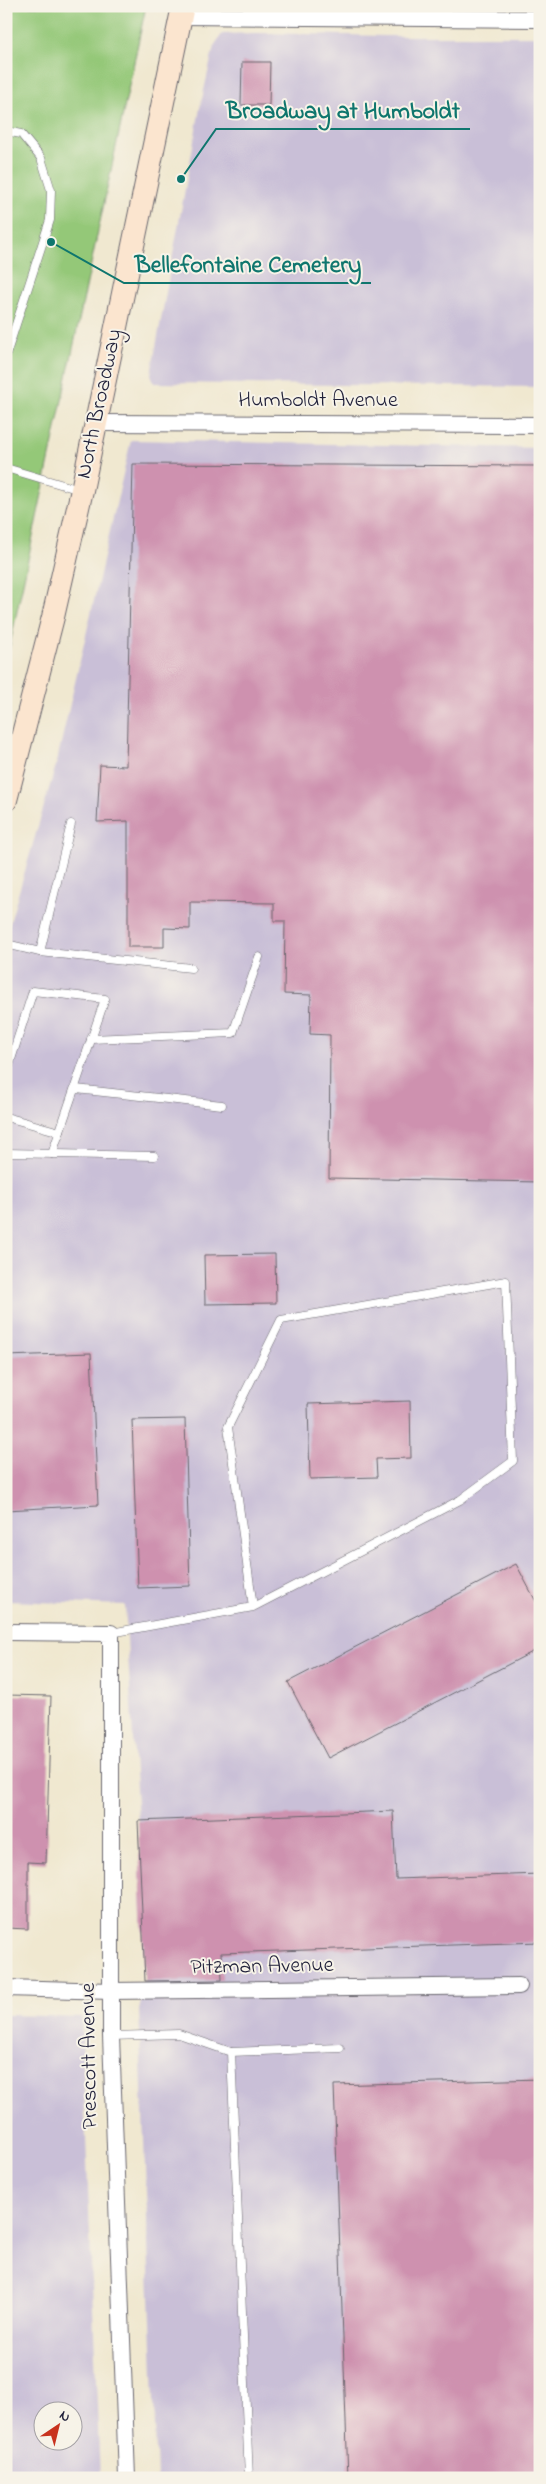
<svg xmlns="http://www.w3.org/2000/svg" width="546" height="2484" viewBox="0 0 546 2484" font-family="'Indie Flower',sans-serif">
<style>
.industrial{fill:#c9bfd7;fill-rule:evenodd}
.green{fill:#94c878;stroke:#5b755a}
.building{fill:#ce91af}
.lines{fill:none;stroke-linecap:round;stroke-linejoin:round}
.service-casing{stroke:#6a676f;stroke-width:9}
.minor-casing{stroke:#6a676f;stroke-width:18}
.secondary-casing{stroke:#6a676f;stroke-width:24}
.service{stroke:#fff;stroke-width:8}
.minor{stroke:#fff;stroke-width:16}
.secondary{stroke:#fbe5cf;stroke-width:22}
.labels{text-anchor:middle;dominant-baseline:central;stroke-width:4;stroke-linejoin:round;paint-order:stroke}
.street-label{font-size:22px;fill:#22223b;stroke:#f7f3e8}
.leader{fill:none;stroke:#0f766e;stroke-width:2}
.callout-dot{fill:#0f766e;stroke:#f7f3e8;stroke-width:2}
.callout-label{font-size:24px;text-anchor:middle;font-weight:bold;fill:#0f766e;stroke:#f7f3e8;stroke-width:4;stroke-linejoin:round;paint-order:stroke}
</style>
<rect width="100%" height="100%" fill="#f7f3e8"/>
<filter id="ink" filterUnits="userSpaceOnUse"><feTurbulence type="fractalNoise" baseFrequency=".02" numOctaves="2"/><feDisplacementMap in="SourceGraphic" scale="10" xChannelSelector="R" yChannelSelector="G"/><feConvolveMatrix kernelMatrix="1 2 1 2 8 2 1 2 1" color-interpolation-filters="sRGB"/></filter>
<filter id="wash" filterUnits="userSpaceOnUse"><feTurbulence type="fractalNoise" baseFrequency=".0096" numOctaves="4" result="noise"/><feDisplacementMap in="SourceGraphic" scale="20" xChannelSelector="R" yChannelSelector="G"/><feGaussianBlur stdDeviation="1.12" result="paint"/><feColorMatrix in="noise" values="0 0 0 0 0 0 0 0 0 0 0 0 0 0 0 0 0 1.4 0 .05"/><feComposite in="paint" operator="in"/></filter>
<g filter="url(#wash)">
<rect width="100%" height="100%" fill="#f0e8d0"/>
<g class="industrial">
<polygon points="258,33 385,36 540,36 540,387 154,383 151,374 200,108 214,46 222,34"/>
<polygon points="131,440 540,448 540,2478 157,2478 139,2010 145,1986 138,1821 125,1605 6,1601 6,936 56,765"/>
<path d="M 6,2015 L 81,2017 L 100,2478 L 6,2478 ZM 42,2412 L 72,2412 L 72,2442 L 42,2442 Z"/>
</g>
<polygon class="green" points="6,6 146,6 6,663"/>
<g id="blocks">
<g class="building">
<polygon points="242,62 270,62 269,105 241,105"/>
<polygon points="133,464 540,466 540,1182 329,1178 330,1035 310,1034 311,995 284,994 285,921 274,921 274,903 190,902 190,929 164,928 164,947 128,947 128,821 97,822 100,765 126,766"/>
<polygon points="275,1254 276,1303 205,1304 204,1255"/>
<polygon points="91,1353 98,1505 6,1510 6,1356"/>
<polygon points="410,1401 411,1458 376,1459 377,1477 310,1479 308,1404"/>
<polygon points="185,1419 190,1586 138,1588 132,1420"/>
<polygon points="516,1564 540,1609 540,1648 328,1758 288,1682"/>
<polygon points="6,1695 51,1696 46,1863 28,1862 28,1929 6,1928"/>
<polygon points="393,1811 396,1879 540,1874 540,1942 221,1953 222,1980 145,1981 138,1821"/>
<polygon points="540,2079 540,2478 348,2478 334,2085"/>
</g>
</g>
</g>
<g filter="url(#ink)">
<use href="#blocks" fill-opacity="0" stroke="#6a676f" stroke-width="1"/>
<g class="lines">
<g class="service-casing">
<g id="service">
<polyline points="6,131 21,134 41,158 51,190 50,220 6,355"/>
<polyline points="6,468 80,490"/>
<polyline points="6,944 40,952 191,968"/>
<polyline points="40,952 71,824"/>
<polyline points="91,1039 233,1033 259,957"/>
<polyline points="6,1075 33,991 105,999 52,1154"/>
<polyline points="76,1089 222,1105"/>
<polyline points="6,1117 60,1132"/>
<polyline points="6,1153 154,1156"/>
<polyline points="111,1633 253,1607 460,1500 513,1461 506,1281 281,1320 228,1427 253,1607"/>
<polyline points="111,2036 179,2034 231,2052 249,2478"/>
<polyline points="231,2052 340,2048"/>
</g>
</g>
<g class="minor-casing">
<g id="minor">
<polyline points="182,16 540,19"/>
<polyline points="97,423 540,425"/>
<polyline points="6,1632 111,1633 111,2036 127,2478"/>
<polyline points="6,1988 111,1991 519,1986"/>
</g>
</g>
<g class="secondary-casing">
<polyline id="secondary" points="6,800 53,617 82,490 183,6"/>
</g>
<use href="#service" class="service"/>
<use href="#minor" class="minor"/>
<use href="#secondary" class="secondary"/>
</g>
</g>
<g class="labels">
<g class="street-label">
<text x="318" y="401">Humboldt Avenue</text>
<text transform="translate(100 404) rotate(-78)">North Broadway</text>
<text transform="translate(262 1967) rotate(-1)">Pitzman Avenue</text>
<text transform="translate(90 2056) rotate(-91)">Prescott Avenue</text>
</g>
</g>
<path class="leader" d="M181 179L216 129H470M51 242L124 283H371"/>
<g class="callout-dot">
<circle cx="181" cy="179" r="5"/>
<circle cx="51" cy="242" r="5"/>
</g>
<g class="callout-label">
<text x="343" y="118">Broadway at Humboldt</text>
<text x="248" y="272">Bellefontaine Cemetery</text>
</g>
<rect width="546" height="2484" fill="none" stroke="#f7f3e8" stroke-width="25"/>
<g transform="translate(58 2426) rotate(35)"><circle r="24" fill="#f7f3e8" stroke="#a29fa3"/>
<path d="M0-4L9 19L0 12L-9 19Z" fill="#c8321e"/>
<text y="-8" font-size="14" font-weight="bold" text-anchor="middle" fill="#22223b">N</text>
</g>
</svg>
